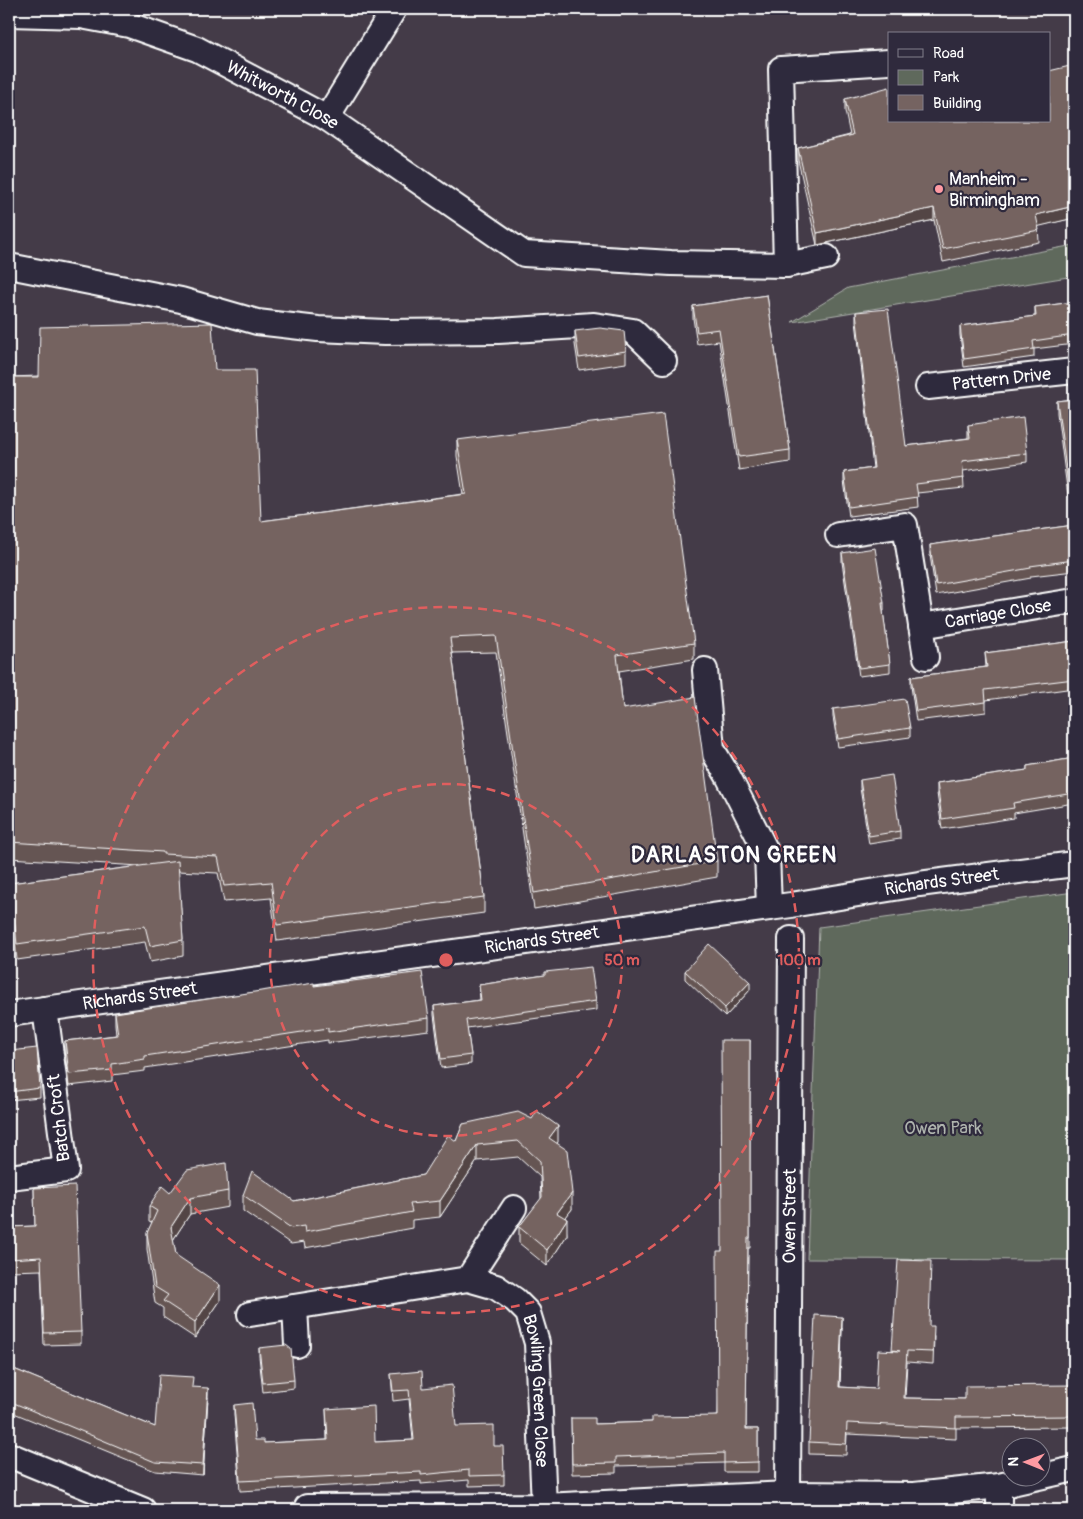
<svg xmlns="http://www.w3.org/2000/svg" width="1083" height="1519" viewBox="0 0 1083 1519" font-family="Pangolin,sans-serif">
<style>
.green{fill:#5f695c;stroke:#afb4ae}
.lines{fill:none;stroke-linecap:round;stroke-linejoin:round}
.minor-casing{stroke:#fff;stroke-width:28}
.minor{stroke:#2f2a3d;stroke-width:24}
.wall{fill:#655553;stroke:#fff}
.shaded-wall{fill:#524544;stroke:#fff}
.building{fill:#756361;stroke:#fff}
.ring{fill:none;stroke:#e05e5e;stroke-width:2.5;stroke-dasharray:9 6}
.poi-dot{fill:#ff9aa2;stroke:#2f2a3d;stroke-width:2}
.labels{text-anchor:middle;dominant-baseline:central;stroke-width:4.5;stroke-linejoin:round;paint-order:stroke}
.street-label{font-size:18px;fill:#fff;stroke:#2f2a3d}
.poi-label{font-size:18px;fill:#fff;stroke:#2f2a3d;text-anchor:start}
.park-label{font-size:18px;fill:#afb4ae;stroke:#2f2a3d}
.district-label{font-size:22px;font-weight:bold;letter-spacing:1px;fill:#fff;stroke:#2f2a3d}
.centre{fill:#e05e5e;stroke:#2f2a3d;stroke-width:2.5}
.ring-label{font-size:15px;text-anchor:middle;font-weight:bold;fill:#e05e5e;stroke:#2f2a3d;stroke-width:4.5;stroke-linejoin:round;paint-order:stroke}
</style>
<rect width="100%" height="100%" fill="#443b48"/>
<filter id="ink" filterUnits="userSpaceOnUse"><feTurbulence type="fractalNoise" baseFrequency=".02" numOctaves="2"/><feDisplacementMap in="SourceGraphic" scale="10" xChannelSelector="R" yChannelSelector="G"/><feConvolveMatrix kernelMatrix="1 2 1 2 8 2 1 2 1" color-interpolation-filters="sRGB"/></filter>
<g filter="url(#ink)">
<g class="green">
<polygon points="1074,245 1074,276 792,322 848,288"/>
<polygon points="1074,892 1074,1260 807,1259 819,927"/>
</g>
<g class="lines">
<g class="minor-casing">
<g id="minor">
<path id="s1" d="M 9,14 L 81,16 L 129,25 L 197,49 L 327,118 L 524,254 L 671,263 L 786,265 L 826,257"/>
<polyline points="327,118 394,9"/>
<polyline points="786,265 781,69 889,62"/>
<polyline points="9,266 181,300 257,322 318,329 385,332 498,331 594,325 633,331 664,361"/>
<path id="s2" d="M 928,387 L 1074,371"/>
<polyline points="838,535 905,525 926,657"/>
<path id="s3" d="M 921,626 L 1074,601"/>
<polyline points="705,670 712,749 728,776 767,853 769,908"/>
<path id="s4" d="M 9,1014 L 791,905 L 919,884 L 1074,864"/>
<polyline points="9,1177 66,1170 45,1009"/>
<polyline points="468,1279 514,1208"/>
<polyline points="295,1307 297,1345"/>
<path id="s5" d="M 250,1314 L 468,1279 L 496,1287 L 515,1300 L 528,1313 L 537,1343 L 544,1506"/>
<polyline points="9,1455 143,1510"/>
<polyline points="307,1507 544,1506 788,1494 914,1495 999,1486 1074,1469"/>
<path id="s6" d="M 787,1510 L 788,1494 L 791,939"/>
<polyline points="999,1510 999,1486"/>
</g>
</g>
<use href="#minor" class="minor"/>
</g>
<g class="wall">
<polygon points="845,99 1074,218 1038,226 1039,242 943,262 934,220 817,245 798,160 798,148 850,135 845,111"/>
<polygon points="767,295 790,450 790,462 739,470 719,341 697,344 693,318 693,306"/>
<polygon points="1074,302 1074,344 1034,349 1034,357 964,367 960,335 960,326 1035,316 1035,307"/>
<polygon points="856,312 906,446 968,438 968,425 1027,453 1027,462 963,471 964,488 917,493 918,507 849,516 844,481 844,472 873,468 856,321"/>
<polygon points="575,331 626,351 626,363 579,370 575,344"/>
<polygon points="215,370 261,521 463,494 457,456 457,440 694,643 694,659 619,671 623,709 717,861 717,877 534,909 496,652 452,653 484,897 484,913 277,941 271,898 224,902 218,873 178,871 183,940 183,956 150,962 145,942 17,960 10,899 10,883 140,866 9,858 9,377"/>
<polygon points="1074,399 1074,495 1068,496 1057,413 1057,401"/>
<polygon points="1074,525 1074,571 1031,576 1031,578 936,595 930,555 930,545"/>
<polygon points="842,553 884,603 884,611 883,611 890,664 890,672 859,676 842,562"/>
<polygon points="1074,641 1074,688 986,700 986,712 916,721 911,686 911,677 986,667 985,653"/>
<polygon points="833,709 910,728 910,737 838,747 833,717"/>
<polygon points="1074,758 1074,803 1014,813 1014,818 942,829 937,793 937,783 1027,770 1027,766"/>
<polygon points="860,780 900,831 900,839 869,844 860,788"/>
<polygon points="685,971 750,990 725,1017 685,979"/>
<polygon points="545,975 596,1001 596,1010 467,1028 471,1055 471,1064 441,1068 434,1015 434,1006 480,1000 479,985"/>
<polygon points="314,986 429,1018 429,1030 328,1043 328,1040 145,1068 145,1071 112,1075 112,1081 69,1086 65,1053 65,1041 116,1035 115,1024 115,1013"/>
<polygon points="750,1040 750,1248 748,1248 746,1429 758,1429 758,1472 724,1472 724,1463 616,1466 616,1473 572,1474 571,1418 595,1424 652,1422 718,1416 722,1251"/>
<polygon points="9,1054 40,1088 40,1097 9,1100"/>
<polygon points="463,1124 558,1142 557,1143 572,1209 565,1218 567,1235 547,1266 519,1243 519,1227 541,1199 540,1177 518,1157 477,1161 440,1217 412,1220 412,1228 305,1248 304,1242 291,1244 243,1211 243,1195 294,1201 423,1175 456,1141"/>
<polygon points="34,1188 81,1332 81,1344 44,1345 41,1270 9,1271 9,1227 35,1226"/>
<polygon points="228,1191 228,1207 190,1214 173,1240 176,1255 220,1301 195,1338 163,1317 163,1308 155,1303 147,1249 147,1233 152,1223 149,1222 149,1206 170,1193"/>
<polygon points="929,1326 934,1337 933,1364 907,1362 905,1398 965,1399 1074,1385 1074,1427 956,1428 956,1439 847,1434 846,1455 809,1454 809,1442 842,1328 840,1387 876,1389 892,1350"/>
<polygon points="259,1348 294,1380 294,1388 263,1392 259,1356"/>
<polygon points="9,1367 155,1427 193,1387 208,1397 203,1475 155,1471 9,1411"/>
<polygon points="391,1374 423,1388 456,1426 494,1446 504,1475 504,1485 469,1486 469,1480 421,1484 421,1481 240,1491 234,1414 234,1405 255,1440 264,1443 327,1440 326,1409 375,1442 413,1440 409,1399 393,1401"/>
</g>
<g class="shaded-wall">
<polygon points="1074,206 1074,218 1036,227 1036,215"/>
<polygon points="934,208 934,220 817,245 817,233"/>
<polygon points="750,982 750,990 725,1017 725,1008"/>
<polygon points="558,1126 558,1142 549,1154 549,1138"/>
<polygon points="477,1145 477,1161 440,1217 440,1201"/>
<polygon points="572,1193 572,1209 557,1229 557,1213"/>
<polygon points="190,1198 190,1214 171,1243 171,1227"/>
<polygon points="567,1219 567,1235 547,1266 547,1250"/>
<polygon points="220,1285 220,1301 195,1338 195,1322"/>
<polygon points="842,1317 842,1328 839,1398 839,1387"/>
<polygon points="208,1388 208,1397 203,1475 203,1465"/>
</g>
<g class="building">
<polygon points="1074,65 1074,206 1036,215 1039,230 943,249 934,208 817,233 798,148 853,135 845,99 889,87 889,121 1049,121 1049,71"/>
<polygon points="767,295 790,450 739,457 719,329 697,332 693,306"/>
<polygon points="1074,302 1074,335 1033,341 1034,349 964,359 960,326 1036,316 1035,307"/>
<polygon points="888,309 906,446 970,438 968,425 1023,417 1027,453 962,461 964,478 916,484 918,497 849,507 844,472 874,468 856,312"/>
<polygon points="212,323 215,370 255,370 261,521 466,494 457,440 663,414 694,643 617,655 623,709 695,697 717,861 534,893 496,636 450,638 484,897 277,925 271,882 224,886 218,857 163,854 163,852 9,842 9,377 39,377 40,327"/>
<polygon points="600,328 624,331 626,351 579,358 575,331"/>
<polygon points="1074,399 1074,483 1068,484 1057,401"/>
<polygon points="1074,525 1074,560 1030,566 1031,568 936,585 930,545"/>
<polygon points="875,548 884,603 882,603 890,664 859,668 842,553"/>
<polygon points="1074,641 1074,679 985,690 986,702 916,711 911,677 987,667 985,653"/>
<polygon points="905,699 910,728 838,739 833,709"/>
<polygon points="1074,758 1074,793 1013,803 1014,808 942,819 937,783 1027,770 1027,766"/>
<polygon points="892,775 900,831 869,836 860,780"/>
<polygon points="178,861 183,940 150,946 145,926 17,944 10,883"/>
<polygon points="709,944 750,982 725,1008 685,971"/>
<polygon points="591,967 596,1001 466,1020 471,1055 441,1059 434,1006 481,1000 479,985 545,975 545,972"/>
<polygon points="422,972 429,1018 328,1032 328,1028 145,1056 145,1059 112,1064 112,1070 69,1074 65,1041 118,1035 115,1013 314,983 314,986"/>
<polygon points="721,1040 750,1040 750,1238 748,1238 746,1429 758,1429 758,1462 724,1463 724,1453 616,1457 616,1463 572,1464 571,1418 595,1418 595,1424 652,1422 652,1417 718,1416 717,1251 722,1251"/>
<polygon points="37,1048 40,1088 9,1092 9,1054 10,1054 10,1051"/>
<polygon points="537,1111 558,1126 549,1138 567,1150 572,1193 557,1213 567,1219 547,1250 519,1227 542,1197 540,1161 518,1141 477,1145 440,1201 410,1204 412,1212 305,1232 304,1226 291,1228 243,1195 252,1171 294,1201 423,1175 448,1135 456,1141 463,1124 518,1112 532,1119"/>
<polygon points="226,1163 228,1191 190,1198 171,1227 176,1255 220,1285 195,1322 163,1301 168,1295 155,1287 147,1233 157,1211 149,1206 162,1186 170,1193 187,1170"/>
<polygon points="75,1186 81,1332 44,1333 41,1257 9,1259 9,1227 35,1226 34,1188"/>
<polygon points="898,1260 931,1261 929,1326 934,1326 933,1352 907,1351 904,1398 965,1399 965,1386 1074,1385 1074,1416 956,1417 956,1428 847,1423 846,1444 809,1442 815,1315 842,1317 839,1387 876,1389 878,1350 900,1351 892,1350"/>
<polygon points="286,1345 291,1349 294,1380 263,1383 259,1348"/>
<polygon points="9,1367 155,1427 159,1375 193,1377 192,1387 208,1388 203,1465 155,1462 9,1401"/>
<polygon points="422,1371 423,1388 452,1385 456,1426 494,1425 494,1446 503,1446 504,1475 469,1476 469,1470 421,1475 421,1472 240,1481 234,1405 252,1403 255,1440 264,1440 264,1443 328,1440 326,1409 374,1406 375,1442 414,1440 409,1390 393,1391 391,1374"/>
<polygon points="9,1500 27,1510 9,1510"/>
</g>
</g>
<g class="ring">
<circle cx="446" cy="960" r="176"/>
<circle cx="446" cy="960" r="353"/>
</g>
<circle class="poi-dot" cx="939" cy="189" r="5"/>
<g class="labels">
<g class="street-label">
<text stroke="none"><textPath href="#s1" startOffset="290">Whitworth Close</textPath></text>
<text stroke="none"><textPath href="#s2" startOffset="74">Pattern Drive</textPath></text>
<text stroke="none"><textPath href="#s3" startOffset="78">Carriage Close</textPath></text>
<text stroke="none"><textPath href="#s4" startOffset="942">Richards Street</textPath></text>
<text stroke="none"><textPath href="#s4" startOffset="538">Richards Street</textPath></text>
<text stroke="none"><textPath href="#s4" startOffset="132">Richards Street</textPath></text>
<text transform="translate(59 1118) rotate(-97)">Batch Croft</text>
<text stroke="none"><textPath href="#s6" startOffset="294">Owen Street</textPath></text>
<text stroke="none"><textPath href="#s5" startOffset="370">Bowling Green Close</textPath></text>
</g>
<g class="poi-label">
<text x="949" y="179">Manheim -<tspan x="949" dy="21">Birmingham</tspan></text>
</g>
<g class="park-label">
<text x="943" y="1128">Owen Park</text>
</g>
<g class="district-label">
<text x="734" y="855">DARLASTON GREEN</text>
</g>
</g>
<circle cx="446" cy="960" r="8" class="centre"/>
<g class="ring-label">
<text x="622" y="965">50 m</text>
<text x="799" y="965">100 m</text>
</g>
<rect width="1083" height="1519" fill="none" stroke="#2f2a3d" stroke-width="30"/>
<rect x="15" y="15" width="1053" height="1489" fill="none" stroke="#fff" stroke-width="2" filter="url(#ink)"/>
<rect x="888" y="32" width="162" height="90" fill="#2f2a3d" stroke="#827f8b"/>
<rect x="898" y="49" width="25" height="8" fill="#2f2a3d" stroke="#827f8b"/>
<text x="933" y="58" font-size="15" fill="#ffffff">Road</text>
<rect x="898" y="70" width="25" height="15" fill="#5f695c" stroke="#827f8b"/>
<text x="933" y="82" font-size="15" fill="#ffffff">Park</text>
<rect x="898" y="95" width="25" height="15" fill="#756361" stroke="#827f8b"/>
<text x="933" y="108" font-size="15" fill="#ffffff">Building</text>
<g transform="translate(1026 1462) rotate(271)"><circle r="24" fill="#2f2a3d" stroke="#827f8b"/>
<path d="M0-4L9 19L0 12L-9 19Z" fill="#ff9aa2"/>
<text y="-8" font-size="14" font-weight="bold" text-anchor="middle" fill="#ffffff">N</text>
</g>
</svg>
